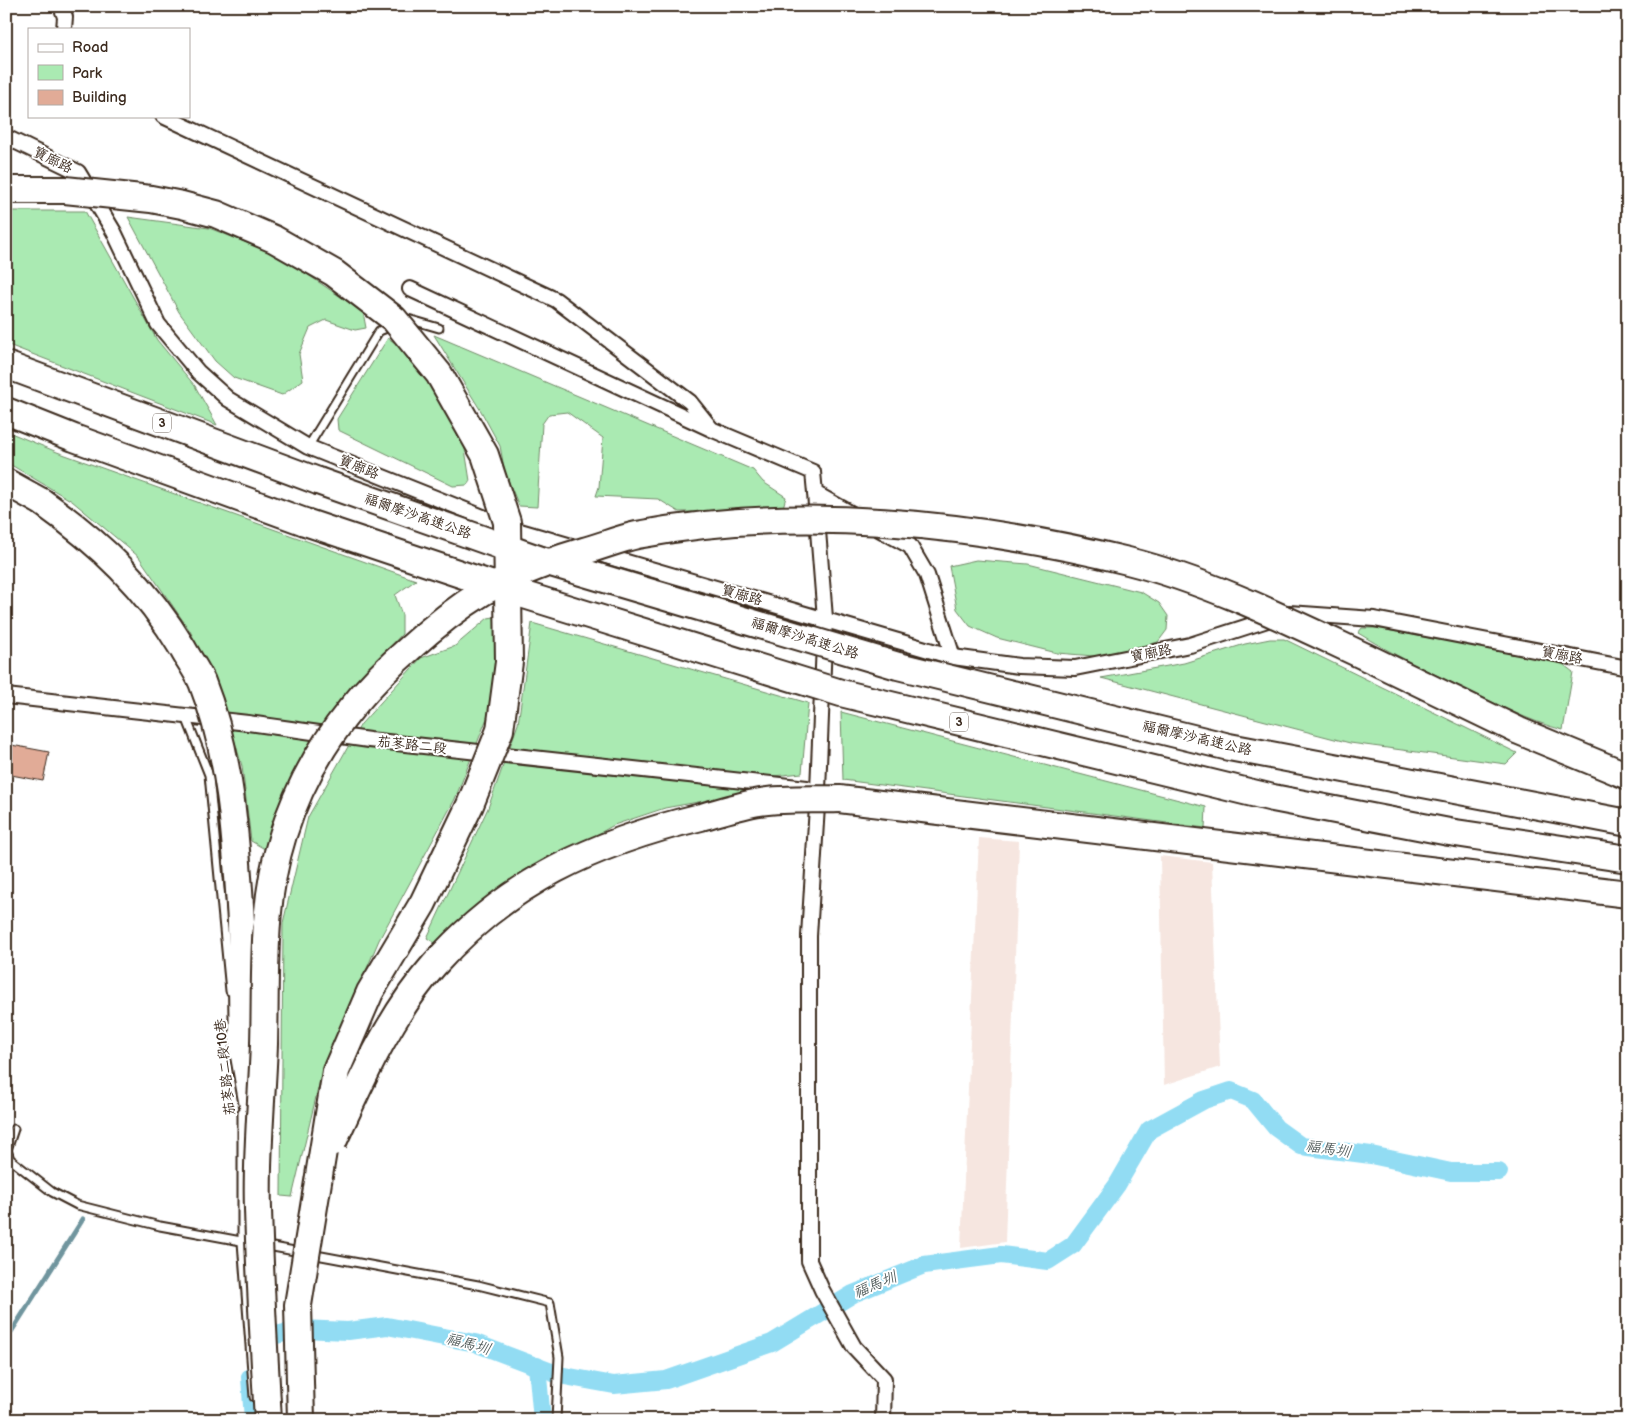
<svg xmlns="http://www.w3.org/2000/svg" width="1634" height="1426" viewBox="0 0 1634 1426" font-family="'Balsamiq Sans','LXGW WenKai TC',sans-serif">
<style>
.built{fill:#f6e6e0}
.green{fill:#aaeab2;stroke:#728a68}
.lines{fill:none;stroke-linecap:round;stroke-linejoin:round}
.stream{stroke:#6f959e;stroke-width:5}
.canal{stroke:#92dcf3;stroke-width:18}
.building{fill:#e1ab97;stroke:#3b2a1e}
.lane-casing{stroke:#3b2a1e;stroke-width:11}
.street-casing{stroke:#3b2a1e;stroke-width:18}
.highway-casing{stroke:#3b2a1e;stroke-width:30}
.lane{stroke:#fff;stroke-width:7}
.street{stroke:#fff;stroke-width:14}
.highway{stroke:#fff;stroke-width:26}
.highway-bridge-casing{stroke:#3b2a1e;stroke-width:30;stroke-linecap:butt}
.highway-bridge{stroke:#fff;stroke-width:26}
.labels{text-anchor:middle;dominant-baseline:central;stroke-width:4;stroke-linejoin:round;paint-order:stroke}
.shield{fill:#fff;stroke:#766a62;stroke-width:1}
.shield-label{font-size:12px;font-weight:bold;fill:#3b2a1e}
.street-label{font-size:14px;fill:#3b2a1e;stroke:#fff}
.water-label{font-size:15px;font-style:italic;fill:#555f5e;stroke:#fff}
</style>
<rect width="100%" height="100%" fill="#fff"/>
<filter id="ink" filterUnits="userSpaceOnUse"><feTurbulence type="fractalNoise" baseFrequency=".02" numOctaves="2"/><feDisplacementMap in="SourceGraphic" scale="10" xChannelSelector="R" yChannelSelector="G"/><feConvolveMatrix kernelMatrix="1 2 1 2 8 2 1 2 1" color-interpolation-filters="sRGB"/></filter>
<g filter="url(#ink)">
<g class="built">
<polygon points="979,838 1019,841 1005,1242 961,1248"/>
<polygon points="1160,856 1212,862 1220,1067 1164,1085"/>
</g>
<g class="green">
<polygon points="6,211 85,211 157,340 195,386 217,425 6,344"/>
<polygon points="128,217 209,228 280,256 363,312 366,328 355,330 326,320 310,328 299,354 303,380 282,395 234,378 215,361 179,312"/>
<polygon points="434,335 753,470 763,482 786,497 782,511 679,512 658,499 596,496 599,487 603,438 567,412 549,414 542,424 537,507 519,506 505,473 500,446 481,411"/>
<polygon points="388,338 401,347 429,382 464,443 470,481 467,485 453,486 338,430 337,419"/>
<polygon points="6,431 57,452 416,580 395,595 402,615 402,634 335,707 291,781 268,851 251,841 242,766 221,695 190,631 139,557 72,501 6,462"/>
<polygon points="976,560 1028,564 1141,592 1159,603 1168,616 1167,630 1158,642 1124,652 1094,656 1057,653 997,638 970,626 957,609 949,566"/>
<polygon points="494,617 500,656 489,713 455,799 379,940 321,1076 292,1197 281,1196 283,923 308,817 361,724 421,658 455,646 488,618"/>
<polygon points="532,623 808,703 802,773 754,778 753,792 665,808 614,825 495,892 435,943 427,938 488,808 518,724"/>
<path d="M 1362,628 L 1376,628 L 1560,662 L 1573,672 L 1563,730 C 1528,721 1496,704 1464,688 C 1427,671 1392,654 1358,633 Z"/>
<polygon points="1270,639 1284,639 1517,753 1506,764 1350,743 1101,678 1184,663 1245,644"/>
<polygon points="841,712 1206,807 1205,828 843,780"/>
</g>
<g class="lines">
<polyline class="stream" points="6,1340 83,1219"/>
<g class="canal">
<polyline points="259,1347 268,1337 301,1329 348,1331 387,1326 475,1343 559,1375 614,1385 666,1380 772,1343 853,1294 924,1265 1001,1255 1048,1261 1073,1245 1117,1185 1149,1130 1204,1100 1231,1091 1253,1100 1276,1128 1301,1146 1371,1155 1451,1172 1499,1172"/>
<polyline points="537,1366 542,1420"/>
<polyline points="250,1377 253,1420"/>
</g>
</g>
<polygon class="building" points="6,744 49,752 43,781 6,774"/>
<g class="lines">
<g class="lane-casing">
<g id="lane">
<polyline points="404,321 408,319 439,328"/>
<polyline points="308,447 379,331 392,326"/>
<polyline points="186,717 209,775 230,991"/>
<polyline points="242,1113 242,1242 254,1397"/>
<polyline points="14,1129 7,1150 10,1159 52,1192 77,1205 160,1226 478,1285 550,1303 559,1357 556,1420"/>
</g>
</g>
<g class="street-casing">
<g id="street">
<polyline points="61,6 65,17 64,29"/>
<polyline points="163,116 556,300 690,402 710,427"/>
<polyline points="6,137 78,172 114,232 158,324 198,372 228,399 308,447 513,529 953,657 1019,666 1075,668 1190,645 1289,613 1374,619 1628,668"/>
<polyline points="410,289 711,429 813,472 815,493 856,516"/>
<polyline points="815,493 825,618 818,790 809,936 809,1261 822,1290 854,1347 884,1379 883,1420"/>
<polyline points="877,528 910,546 927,575 953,657"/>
<polyline points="6,696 248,723 369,740 807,788"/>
</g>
</g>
<g class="highway-casing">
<g id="highway">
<polyline points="6,365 318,481"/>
<polyline points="6,411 74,438 305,522"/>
<polyline points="6,482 42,502"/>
<polyline points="1366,657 1519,731 1628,776"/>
<polyline points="839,799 1628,894"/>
<polyline points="241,922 243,1050 255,1117"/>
</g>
</g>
<use href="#lane" class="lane"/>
<use href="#street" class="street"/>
<use href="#highway" class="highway"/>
<g class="highway-bridge-casing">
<g id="highway-bridge">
<polyline points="6,190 65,190 151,199 182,205 216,214 274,239 334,273 394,319 439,374 485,455 507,522 509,662 500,730 470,805 423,903 370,992 336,1071 298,1305 301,1420"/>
<polyline points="318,481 541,560 898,666 1229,747 1628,823"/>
<path d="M 42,502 C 101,544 146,587 183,649 C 189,660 197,671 202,682 C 232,758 236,841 241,922"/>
<polyline points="305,522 508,590 841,693 1273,798 1449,832 1628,859"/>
<path d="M 333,1142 C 361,1081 389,1016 434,965 C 507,882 596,842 701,817 C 720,812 740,805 760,802 C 786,798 813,800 839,799"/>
<path d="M 268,1420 C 264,1350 260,1279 258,1209 C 256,1154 262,1099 264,1044 C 266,973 261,904 283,835 C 306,761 351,699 410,648 C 432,628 457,608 483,592 C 514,574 550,561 584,551 C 602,546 619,539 637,535 C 796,504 973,523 1128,561 C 1211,582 1289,621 1366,657"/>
</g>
</g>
<use href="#highway-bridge" class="highway-bridge"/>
</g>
</g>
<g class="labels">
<g class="shield">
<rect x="153" y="413.5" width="18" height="19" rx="4"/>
<rect x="950" y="712.5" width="18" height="19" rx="4"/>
</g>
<g class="shield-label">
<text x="162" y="423">3</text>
<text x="959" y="722">3</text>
</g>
<g class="street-label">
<text transform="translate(53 160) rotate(26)">寶廍路</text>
<text transform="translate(359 467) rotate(22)">寶廍路</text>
<text transform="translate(418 516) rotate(19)">福爾摩沙高速公路</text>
<text transform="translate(742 595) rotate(16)">寶廍路</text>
<text transform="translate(805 638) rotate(17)">福爾摩沙高速公路</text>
<text transform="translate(1151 653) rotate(-11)">寶廍路</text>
<text transform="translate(1562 655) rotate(11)">寶廍路</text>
<text transform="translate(1197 738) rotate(13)">福爾摩沙高速公路</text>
<text transform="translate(412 745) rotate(6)">茄苳路二段</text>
<text transform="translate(225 1067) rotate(-96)">茄苳路二段10巷</text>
</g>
<g class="water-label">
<text transform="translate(1328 1149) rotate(8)">福馬圳</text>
<text transform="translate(875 1285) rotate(-23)">福馬圳</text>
<text transform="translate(468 1344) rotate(15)">福馬圳</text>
</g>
</g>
<rect width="1634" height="1426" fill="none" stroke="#fff" stroke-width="25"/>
<rect x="12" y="12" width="1609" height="1401" fill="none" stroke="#3b2a1e" stroke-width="2" filter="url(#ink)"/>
<rect x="28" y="28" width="162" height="90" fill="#ffffff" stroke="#b1aaa5"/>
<rect x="38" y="44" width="25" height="8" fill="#ffffff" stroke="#b1aaa5"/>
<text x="72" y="52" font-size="15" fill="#3b2a1e">Road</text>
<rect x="38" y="65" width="25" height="15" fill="#aaeab2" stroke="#b1aaa5"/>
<text x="72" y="78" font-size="15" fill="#3b2a1e">Park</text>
<rect x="38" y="90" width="25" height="15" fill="#e1ab97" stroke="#b1aaa5"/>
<text x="72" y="102" font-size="15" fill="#3b2a1e">Building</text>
</svg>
